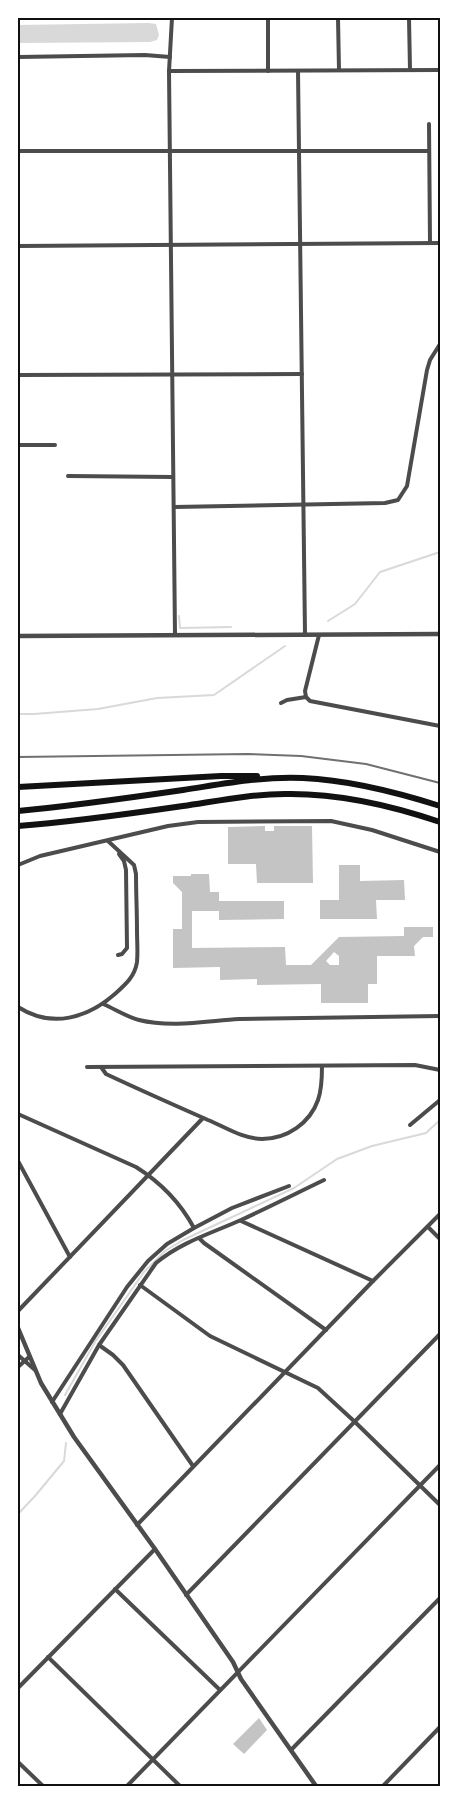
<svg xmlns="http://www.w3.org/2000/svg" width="458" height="1804" viewBox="0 0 458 1804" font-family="Commissioner,sans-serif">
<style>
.water{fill:#d9d9d9}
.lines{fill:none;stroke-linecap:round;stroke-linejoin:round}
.stream{stroke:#d9d9d9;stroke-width:2}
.building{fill:#c4c4c4;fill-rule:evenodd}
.minor{stroke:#4c4c4c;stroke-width:4}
.tertiary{stroke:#4c4c4c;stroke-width:4.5}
.trunk{stroke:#111;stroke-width:6}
.rail{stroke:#707070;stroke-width:2}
.neatline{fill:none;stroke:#111;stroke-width:2}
</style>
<rect width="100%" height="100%" fill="#fff"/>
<polygon class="water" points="148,23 156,24 159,35 157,40 150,42 18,43 18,25"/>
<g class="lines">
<g class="stream">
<polyline points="179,616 180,628 231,627"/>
<polyline points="328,621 355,604 380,572 440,552"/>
<polyline points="18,714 34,714 98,709 157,698 214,695 285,646"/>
<polyline points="65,1395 95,1342 144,1272 165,1251 183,1240 294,1188 337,1159 372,1146 426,1133 440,1120"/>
<polyline points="18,1514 35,1496 64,1461 66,1443"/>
</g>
</g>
<g class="building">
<polygon points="265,826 265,831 274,831 274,826 312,826 313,883 257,883 256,864 228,864 228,827"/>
<polygon points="339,865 360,865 360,881 404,880 405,900 376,900 377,919 320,919 320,900 339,900"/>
<path d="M 191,874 L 209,874 L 210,892 L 219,892 L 219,901 L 284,901 L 284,919 L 219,920 L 219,911 L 192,911 L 192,948 L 285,947 L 286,965 L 311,965 L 339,937 L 404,936 L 404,927 L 433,927 L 433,937 L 423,937 L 414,946 L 415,956 L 377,956 L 377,984 L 368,984 L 368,1003 L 321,1003 L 321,984 L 257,985 L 257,979 L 220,980 L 220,967 L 173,968 L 173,929 L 182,929 L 182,892 L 173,883 L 173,876 L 191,876 ZM 334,952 L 339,956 L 339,965 L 330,965 L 326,961 Z"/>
<polygon points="259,1718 267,1730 244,1754 233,1744"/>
</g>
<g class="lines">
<g class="minor">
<polyline points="172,18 169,71 175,635"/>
<polyline points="268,18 268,71"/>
<polyline points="338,18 339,70"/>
<polyline points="409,18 410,70"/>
<polyline points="18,57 145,55 170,57"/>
<polyline points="169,71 440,70"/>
<polyline points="298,71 305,634"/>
<polyline points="429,124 430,243"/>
<polyline points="18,151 428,151"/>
<polyline points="18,246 440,243"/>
<polyline points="18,375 302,374"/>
<polyline points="18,445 55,445"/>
<polyline points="68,476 173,477"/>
<polyline points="174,507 385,503 398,500 407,486 427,370 430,360 440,344"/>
<polyline points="319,635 305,691 306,697 310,701 440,726"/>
<polyline points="281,703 287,700 306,697"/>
<polyline points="18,865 40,856 168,826 198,822 331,821 372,830 440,852"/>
<polyline points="118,955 122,954 127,948 126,870 124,861 119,854"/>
<path d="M 103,1004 C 115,1009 127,1017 139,1020 C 171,1028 207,1021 239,1019 L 440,1016"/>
<path d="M 18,1007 C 52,1029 88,1018 116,993 C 126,984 135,976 137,962 C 138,952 137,941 137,931 C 137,912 136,893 136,874 L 134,865 L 108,841"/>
<polyline points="87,1067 415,1065 440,1070"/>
<path d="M 101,1067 L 106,1074 C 140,1090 174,1105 208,1120 C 225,1127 243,1139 262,1139 C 287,1139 310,1123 318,1100 C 322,1089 322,1077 322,1066"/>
<path d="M 18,1114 L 136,1167 C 160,1182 181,1204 194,1228"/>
<polyline points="410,1125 440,1100"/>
<polyline points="18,1161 70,1257"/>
<polyline points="241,1221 373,1281"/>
<polyline points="428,1227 440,1239"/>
<polyline points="199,1238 204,1243 326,1330"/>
<polyline points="140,1285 210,1336 318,1388 355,1422 440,1505"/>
<polyline points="18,1311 203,1118"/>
<polyline points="99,1345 113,1355 123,1365 193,1466"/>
<polyline points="18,1355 35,1370"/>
<polyline points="18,1367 29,1357"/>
<polyline points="52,1402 127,1287 148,1261 167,1244 194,1228 232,1208 289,1186"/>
<path d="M 60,1414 L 99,1345 L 156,1263 C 181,1242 212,1233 241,1220 C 269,1207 297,1193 324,1180"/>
<polyline points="137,1525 373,1281 440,1214"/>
<polyline points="115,1589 220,1690"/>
<polyline points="186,1595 440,1334"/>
<polyline points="48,1657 180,1786"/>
<polyline points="18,1688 155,1549"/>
<polyline points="291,1750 440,1598"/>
<polyline points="18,1762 43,1786"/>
<polyline points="127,1786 440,1465"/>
<polyline points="383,1786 440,1727"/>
</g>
<g class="tertiary">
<polyline points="18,636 440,634"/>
<polyline points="18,1328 41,1383 74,1437 155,1549 233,1662 241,1679 316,1786"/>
</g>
<g class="trunk">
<polyline points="18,787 221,776 257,776"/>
<path d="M 18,811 C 73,806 128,798 183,790 C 223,784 263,776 303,778 C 350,780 396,792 440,806"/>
<path d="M 18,826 C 73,822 128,814 183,806 C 217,801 251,794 285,794 C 338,793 390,805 440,822"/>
</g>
<polyline class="rail" points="18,757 248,754 301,756 366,764 440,783"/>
</g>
<rect width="458" height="1804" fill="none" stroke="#ffffff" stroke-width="38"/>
<rect x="19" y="19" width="420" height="1766" class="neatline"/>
</svg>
